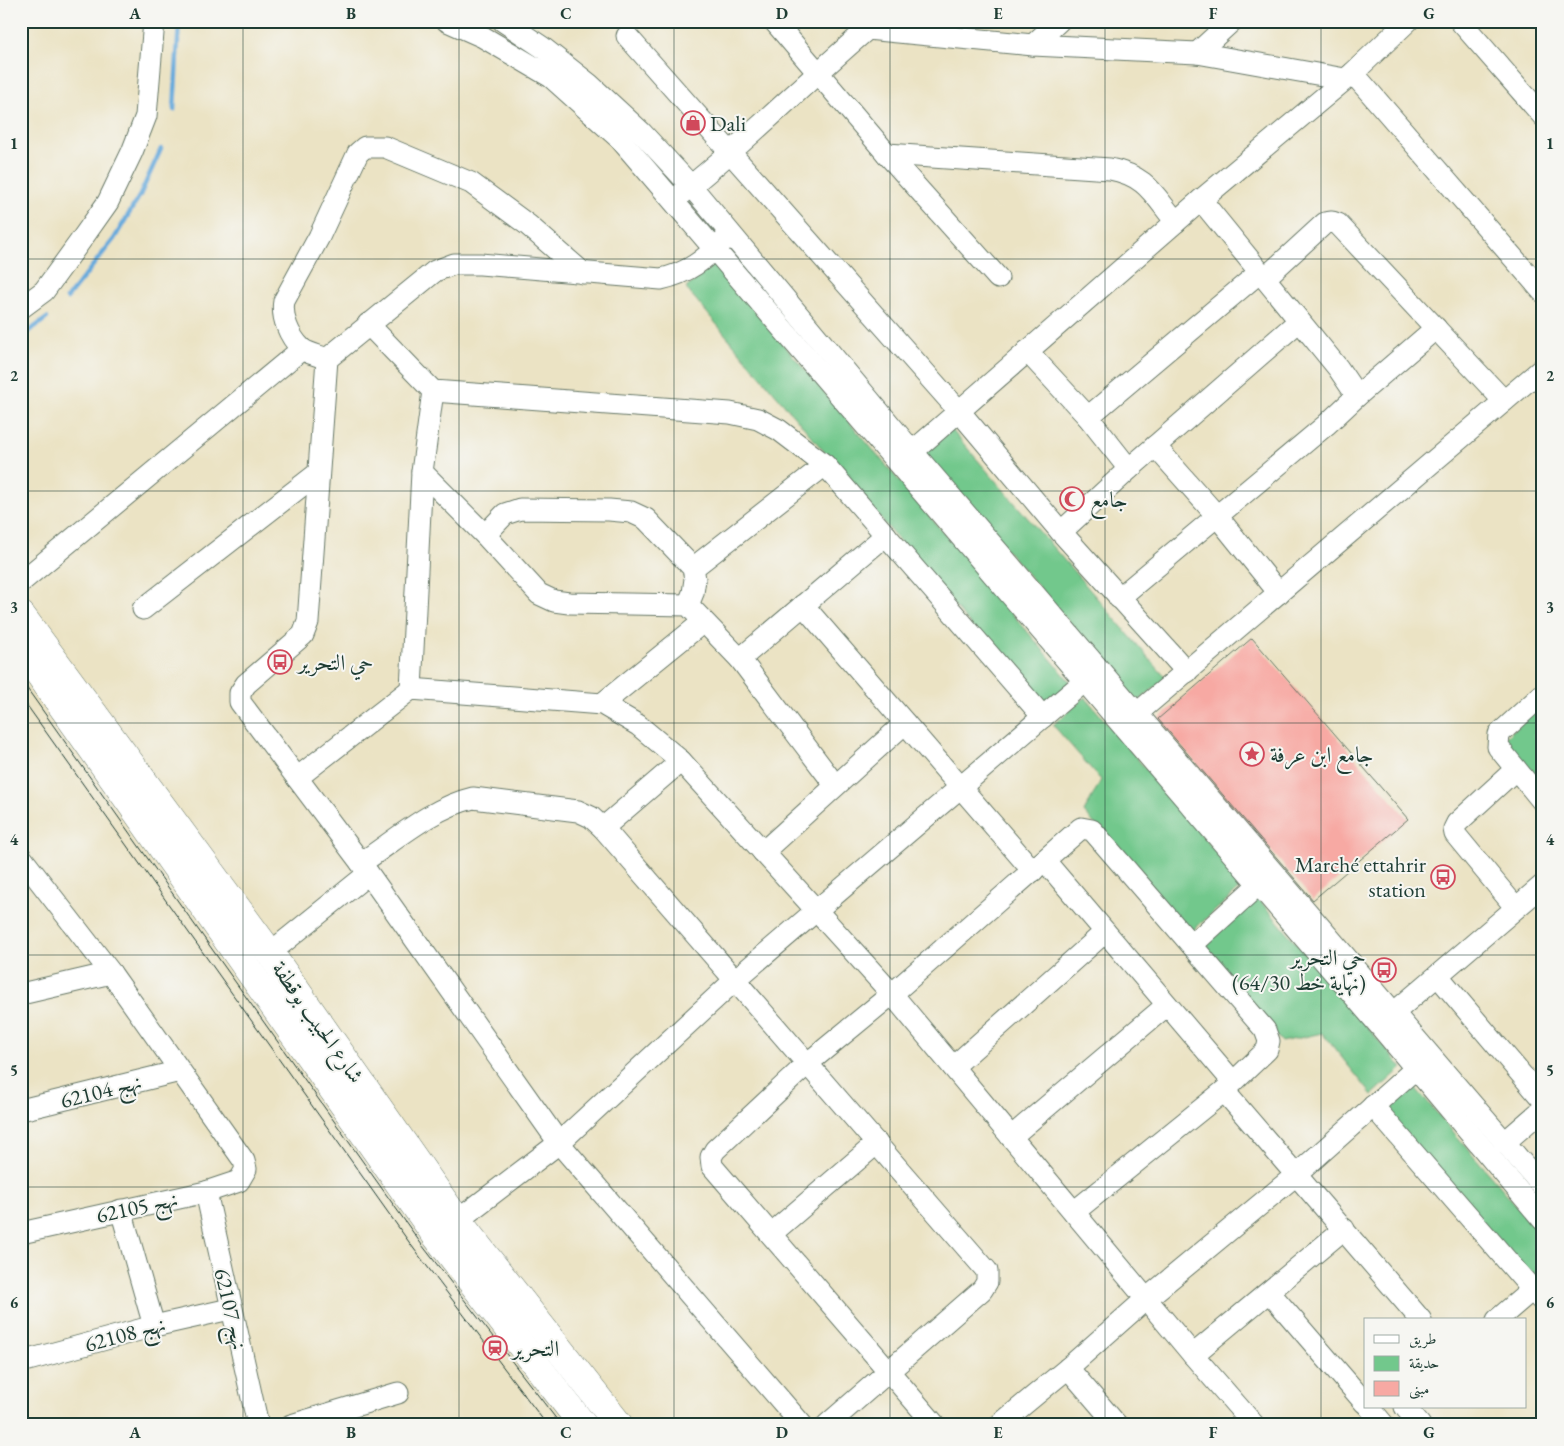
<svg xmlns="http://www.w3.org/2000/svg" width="1564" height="1446" viewBox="0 0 1564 1446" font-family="'EB Garamond',Amiri,serif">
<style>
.green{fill:#72c88c;stroke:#488260}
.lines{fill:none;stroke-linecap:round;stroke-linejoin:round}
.stream{stroke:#67aadc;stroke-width:4.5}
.building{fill:#f7a9a3}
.minor-casing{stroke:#676;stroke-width:23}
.major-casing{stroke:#676;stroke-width:29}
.minor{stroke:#fff;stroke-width:21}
.major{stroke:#fff;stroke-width:28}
.tram{stroke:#1f3d34;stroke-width:1}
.grid{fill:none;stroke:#1f3d34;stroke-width:1;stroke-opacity:0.55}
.labels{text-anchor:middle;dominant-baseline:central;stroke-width:4;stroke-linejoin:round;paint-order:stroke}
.poi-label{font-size:22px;fill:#1f3d34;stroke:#f6f6f2;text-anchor:start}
.street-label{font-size:22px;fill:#1f3d34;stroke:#f6f6f2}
.neatline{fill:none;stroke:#1f3d34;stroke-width:2}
.grid-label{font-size:16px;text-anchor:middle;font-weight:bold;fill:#1f3d34}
</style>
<rect width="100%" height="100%" fill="#f6f6f2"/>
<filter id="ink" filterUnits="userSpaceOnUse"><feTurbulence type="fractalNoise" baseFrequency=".02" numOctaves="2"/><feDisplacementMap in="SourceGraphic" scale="10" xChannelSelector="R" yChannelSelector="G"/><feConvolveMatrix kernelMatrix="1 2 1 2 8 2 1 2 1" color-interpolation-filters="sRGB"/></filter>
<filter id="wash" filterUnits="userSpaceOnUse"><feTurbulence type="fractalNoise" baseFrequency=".0096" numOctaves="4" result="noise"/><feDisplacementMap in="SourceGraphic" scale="20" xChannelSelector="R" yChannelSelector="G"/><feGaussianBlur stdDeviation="1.12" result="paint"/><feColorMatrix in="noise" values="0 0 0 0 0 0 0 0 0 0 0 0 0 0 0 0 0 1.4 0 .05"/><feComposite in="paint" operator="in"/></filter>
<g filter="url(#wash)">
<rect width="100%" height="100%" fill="#ebe3c4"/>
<g class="green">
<polygon points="715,264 1072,684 1043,711 686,288"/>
<polygon points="950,428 1166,678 1138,702 922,452"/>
<polygon points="1085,697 1244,885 1190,933 1084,812 1101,780 1053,725"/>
<polygon points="1543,704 1543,790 1500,742"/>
<polygon points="1257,897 1402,1068 1372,1095 1322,1033 1282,1042 1200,947"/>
<polygon points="1412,1084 1543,1236 1543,1296 1385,1109"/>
</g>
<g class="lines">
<g class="stream">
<polyline points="174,110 179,21"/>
<polyline points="67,298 114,239 140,195 161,149"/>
<polyline points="21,337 47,318"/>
</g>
</g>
<g id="blocks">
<polygon class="building" points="1252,638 1408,819 1313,900 1158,719"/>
</g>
</g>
<g filter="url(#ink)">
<use href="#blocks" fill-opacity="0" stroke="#676" stroke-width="1"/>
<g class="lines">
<g class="minor-casing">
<g id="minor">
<polyline points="447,21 483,37 551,77 620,139 1379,1025 1543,1220"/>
<polyline points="503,21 542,47 589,84 641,132 691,186 912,451 1543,1187"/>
<polyline points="774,21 887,154 998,278"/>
<polyline points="1460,21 1543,116"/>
<polyline points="867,29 1033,45 1197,53 1345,79"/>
<polyline points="627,36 959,411 1061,532 1187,672"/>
<polyline points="1033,45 1059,21"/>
<polyline points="1197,53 1232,21"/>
<polyline points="1353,73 1543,292"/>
<path d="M 887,154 L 1110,169 C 1147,176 1153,194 1176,222"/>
<path d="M 681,194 C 749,140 810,77 877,21"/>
<path d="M 730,235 C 707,256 693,272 661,279 L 480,264 L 454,264 L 435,271 L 327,359 L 308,622 L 303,635 L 246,684 L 240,693 L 240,702 L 361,863 L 559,1143 L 802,1425"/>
<polyline points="1265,278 1325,223 1332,222 1338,224 1504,401"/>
<polyline points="21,308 44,291 79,243 108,202 132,152 146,116 154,21"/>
<polyline points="368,324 433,391 730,413 758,419 779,430 825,465 1043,717"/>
<polyline points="1027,351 1088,417 1129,469 1299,321"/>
<path d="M 327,359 C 320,356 306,353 301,348 C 289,336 281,317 284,301 L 319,237 L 358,153 L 365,147 L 385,147 L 471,183 L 528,225 L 583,273"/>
<polyline points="1357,396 1436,328"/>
<polyline points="1088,417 1260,272"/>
<polyline points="1155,446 1217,516 1279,593"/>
<polyline points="903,460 1201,200 1353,73 1408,21"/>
<polyline points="422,472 485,535 539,594 554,601 569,603 688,605 740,659 835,785"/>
<polyline points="1061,532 1129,469"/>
<polyline points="485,535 505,514 520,509 609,510 631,512 646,519 693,568 695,579 693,593 688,605"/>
<polyline points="693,568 825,465"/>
<polyline points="21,582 302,349"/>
<polyline points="1119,598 1326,425 1357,396 1338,368 1201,200"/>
<polyline points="803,605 1033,871"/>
<polyline points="143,609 318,473"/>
<polyline points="740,659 886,535"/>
<polyline points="411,689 422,472 433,391"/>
<polyline points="1543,694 1499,734 1498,747 1543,802"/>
<polyline points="602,704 703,622"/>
<polyline points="1128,721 1543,368"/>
<polyline points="297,778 411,689 602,704 638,725 681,761 892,994 1193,1355 1254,1425"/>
<polyline points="603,828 681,761"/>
<polyline points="763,852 905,723"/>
<polyline points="21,857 111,973 244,1161 246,1169 239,1181 206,1192 21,1233"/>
<polyline points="1045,861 1233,1082"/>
<path d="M 361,863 C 396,840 431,808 473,798 L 578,811 L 591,817 L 603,828 L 987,1271 L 987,1282 L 982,1290 L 827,1425"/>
<polyline points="1516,908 1455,834 1454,829 1457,823 1516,769"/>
<polyline points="1192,945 1258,885"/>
<polyline points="270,953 368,874"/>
<polyline points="1438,976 1543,1100"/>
<polyline points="21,994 111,973"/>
<polyline points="1382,1023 1543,885"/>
<polyline points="953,1067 1105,932"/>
<polyline points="1224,1091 1421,1320"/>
<polyline points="1373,1106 1543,1302"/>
<polyline points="21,1110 180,1071"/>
<polyline points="1011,1137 1167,1005"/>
<polyline points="1504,1143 1543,1109"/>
<polyline points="206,1192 258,1425"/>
<polyline points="121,1210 154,1326"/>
<polyline points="445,1230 559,1143 735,980 1093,674"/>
<polyline points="771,1234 877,1143"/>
<polyline points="1270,1293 1365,1403"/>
<polyline points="1497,1320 1532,1290"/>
<polyline points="1193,1355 1344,1229"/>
<polyline points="21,1362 154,1326 230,1309"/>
<polyline points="1068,1368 1117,1425"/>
<polyline points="1369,1407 1384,1425"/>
<polyline points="1405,1407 1420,1425"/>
<polyline points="291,1425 398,1393"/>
<polyline points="935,1425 712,1166 711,1157 715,1150 808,1063 892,994 1081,828 1092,830 1265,1030 1269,1041 1267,1050 1224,1091 1074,1212"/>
<polyline points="999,1425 1068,1368 1146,1299 1296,1175 1424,1061"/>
</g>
</g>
<g class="major-casing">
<g id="major">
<polyline points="21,615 270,953 457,1220 619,1425"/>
<polyline points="21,648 437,1237 583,1425"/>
</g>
</g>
<use href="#minor" class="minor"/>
<use href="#major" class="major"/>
<g class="tram">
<polyline points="21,680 422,1245 561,1425"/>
<polyline points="21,697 414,1249 547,1425"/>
</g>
</g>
</g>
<path class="grid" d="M 243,21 L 243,1425M 459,21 L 459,1425M 674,21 L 674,1425M 890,21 L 890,1425M 1105,21 L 1105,1425M 1321,21 L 1321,1425M 21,259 L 1543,259M 21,491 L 1543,491M 21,723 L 1543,723M 21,955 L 1543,955M 21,1187 L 1543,1187"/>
<defs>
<g id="shop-ring" transform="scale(1.25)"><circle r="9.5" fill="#f6f6f2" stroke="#d1495b" stroke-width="1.5"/><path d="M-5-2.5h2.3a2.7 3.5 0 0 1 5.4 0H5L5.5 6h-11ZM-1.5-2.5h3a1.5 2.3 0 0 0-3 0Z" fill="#d1495b"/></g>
<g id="mosque-ring" transform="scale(1.25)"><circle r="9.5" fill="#f6f6f2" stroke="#d1495b" stroke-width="1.5"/><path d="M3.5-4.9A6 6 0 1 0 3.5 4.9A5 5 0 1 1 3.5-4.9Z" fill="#d1495b"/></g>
<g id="bus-ring" transform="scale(1.25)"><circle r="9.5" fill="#f6f6f2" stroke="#d1495b" stroke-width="1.5"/><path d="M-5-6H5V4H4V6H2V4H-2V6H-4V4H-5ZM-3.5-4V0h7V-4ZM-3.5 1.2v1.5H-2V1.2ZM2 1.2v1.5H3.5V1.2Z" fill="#d1495b"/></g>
<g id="sight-ring" transform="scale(1.25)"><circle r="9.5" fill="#f6f6f2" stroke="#d1495b" stroke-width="1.5"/><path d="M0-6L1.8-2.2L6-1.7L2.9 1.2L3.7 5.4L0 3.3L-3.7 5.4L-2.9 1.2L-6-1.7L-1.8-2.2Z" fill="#d1495b"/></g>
<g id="station-ring" transform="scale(1.25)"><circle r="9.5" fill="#f6f6f2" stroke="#d1495b" stroke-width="1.5"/><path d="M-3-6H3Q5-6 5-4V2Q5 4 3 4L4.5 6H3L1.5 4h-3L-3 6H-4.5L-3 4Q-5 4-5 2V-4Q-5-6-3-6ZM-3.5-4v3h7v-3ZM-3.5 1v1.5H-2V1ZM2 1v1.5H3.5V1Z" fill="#d1495b"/></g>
</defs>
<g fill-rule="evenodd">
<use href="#shop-ring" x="693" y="123"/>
<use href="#mosque-ring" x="1072" y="499"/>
<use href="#bus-ring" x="280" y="662"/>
<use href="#sight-ring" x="1252" y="754"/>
<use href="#bus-ring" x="1443" y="877"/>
<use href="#bus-ring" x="1384" y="970"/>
<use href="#station-ring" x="495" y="1348"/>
</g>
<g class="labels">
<g class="poi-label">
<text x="710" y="123">Dali</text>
<text x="1090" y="499">جامع</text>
<text x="298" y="662">حي التحرير</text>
<text x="1270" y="754">جامع ابن عرفة</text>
<text x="1426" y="864" text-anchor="end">Marché ettahrir<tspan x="1426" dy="25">station</tspan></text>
<text x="1366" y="957" text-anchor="end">حي التحرير<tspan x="1366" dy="25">(نهاية خط 64/30)</tspan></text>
<text x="512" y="1348">التحرير</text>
</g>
<g class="street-label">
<text transform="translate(318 1022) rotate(55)">شارع الحبيب بوقطفة</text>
<text transform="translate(101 1091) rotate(-14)">نهج 62104</text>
<text transform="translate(137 1207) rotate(-12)">نهج 62105</text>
<text transform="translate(231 1309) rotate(77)">نهج 62107</text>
<text transform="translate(125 1334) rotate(-15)">نهج 62108</text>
</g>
</g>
<rect width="1564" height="1446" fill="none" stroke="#f6f6f2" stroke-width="55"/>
<rect x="1364" y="1318" width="162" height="90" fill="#f6f6f2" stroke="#a0aca6"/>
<rect x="1374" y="1335" width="25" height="8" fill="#ffffff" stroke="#a0aca6"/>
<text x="1409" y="1344" font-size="15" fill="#1f3d34">طريق</text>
<rect x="1374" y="1356" width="25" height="15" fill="#72c88c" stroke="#a0aca6"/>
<text x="1409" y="1368" font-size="15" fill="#1f3d34">حديقة</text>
<rect x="1374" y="1381" width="25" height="15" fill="#f7a9a3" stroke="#a0aca6"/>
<text x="1409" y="1394" font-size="15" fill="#1f3d34">مبنى</text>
<rect x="28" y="28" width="1508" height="1390" class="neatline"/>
<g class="grid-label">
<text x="135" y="19">A</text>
<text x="351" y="19">B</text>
<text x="566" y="19">C</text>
<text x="782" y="19">D</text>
<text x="998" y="19">E</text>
<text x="1213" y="19">F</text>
<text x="1429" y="19">G</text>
<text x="14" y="149">1</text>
<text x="1550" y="149">1</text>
<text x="14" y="381">2</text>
<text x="1550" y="381">2</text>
<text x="14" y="613">3</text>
<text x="1550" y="613">3</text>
<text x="14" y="845">4</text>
<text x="1550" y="845">4</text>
<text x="14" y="1076">5</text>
<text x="1550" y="1076">5</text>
<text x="14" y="1308">6</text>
<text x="1550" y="1308">6</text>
<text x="135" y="1438">A</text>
<text x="351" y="1438">B</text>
<text x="566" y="1438">C</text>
<text x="782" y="1438">D</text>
<text x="998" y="1438">E</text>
<text x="1213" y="1438">F</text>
<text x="1429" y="1438">G</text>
</g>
</svg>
